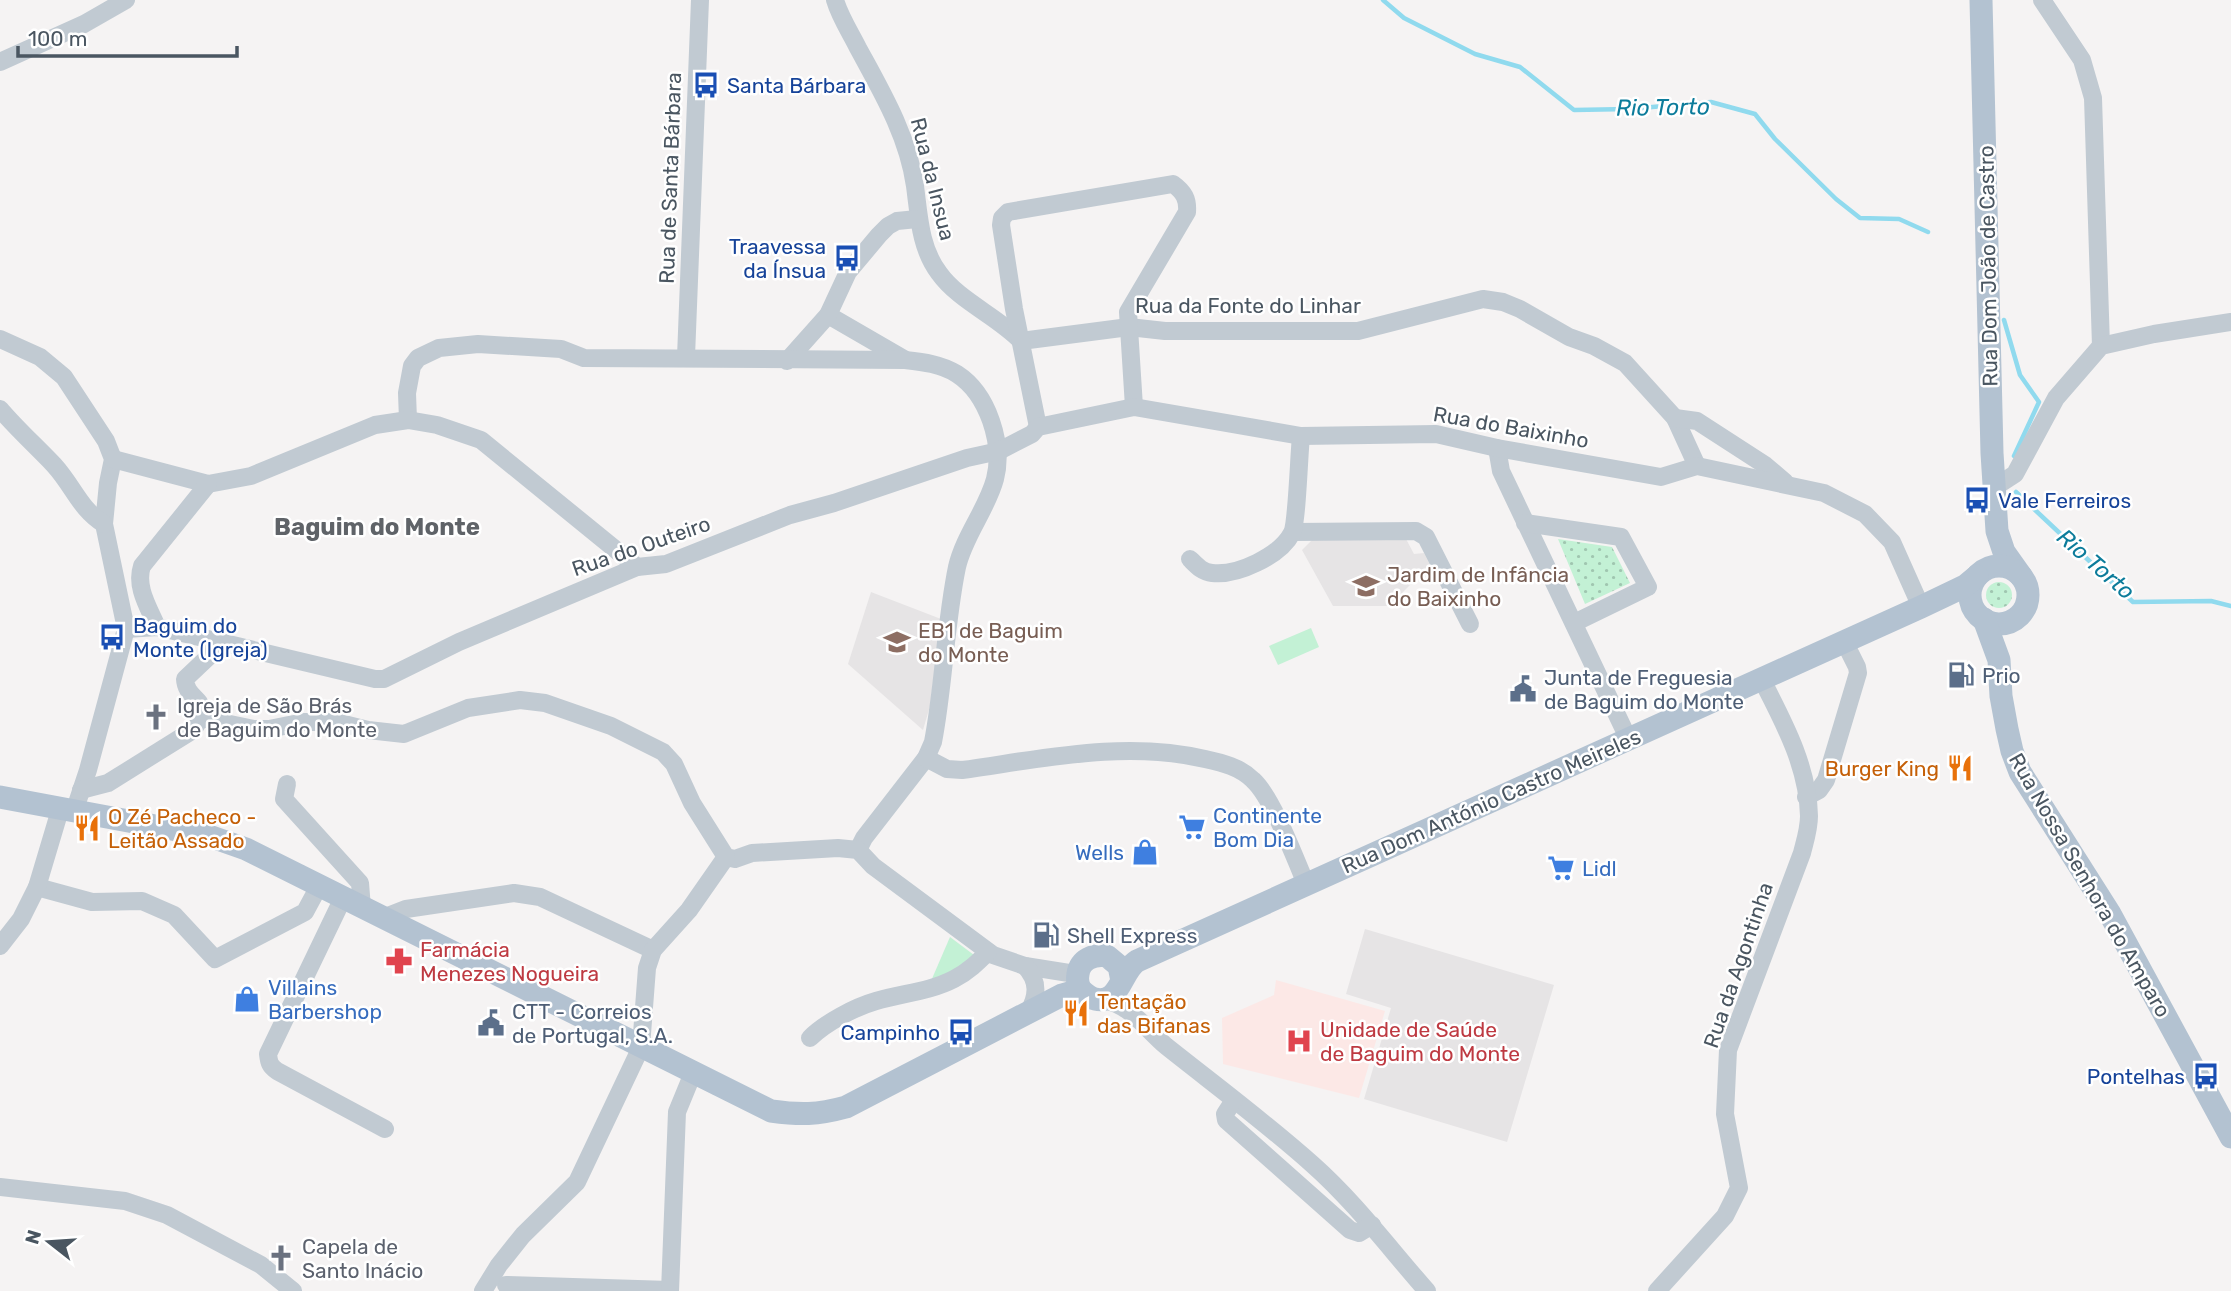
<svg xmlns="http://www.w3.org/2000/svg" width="2231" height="1291" viewBox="0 0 2231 1291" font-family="Rubik,sans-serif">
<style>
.education{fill:#e6e4e5}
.medical{fill:#fce8e6}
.grass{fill:url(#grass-dots)}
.park{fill:#c3f1d5}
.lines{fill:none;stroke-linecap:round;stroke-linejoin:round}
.stream{stroke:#90daee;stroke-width:4.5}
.minor{stroke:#c1cad2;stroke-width:18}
.major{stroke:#b3c2d1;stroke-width:23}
.labels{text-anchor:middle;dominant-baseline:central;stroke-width:5;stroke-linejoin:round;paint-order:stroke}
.transit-label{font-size:21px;fill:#164399;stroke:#fff;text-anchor:start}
.street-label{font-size:21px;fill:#4a5661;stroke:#fff}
.education-label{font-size:21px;fill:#785e54;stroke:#fff;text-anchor:start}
.service-label{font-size:21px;fill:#4e5e75;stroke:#fff;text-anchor:start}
.worship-label{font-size:21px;fill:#5b616d;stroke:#fff;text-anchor:start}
.food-label{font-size:21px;fill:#c56008;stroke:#fff;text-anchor:start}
.shop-label{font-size:21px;fill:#366cbe;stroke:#fff;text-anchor:start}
.health-label{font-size:21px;fill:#be3a42;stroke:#fff;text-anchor:start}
.water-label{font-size:23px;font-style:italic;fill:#0c7c9b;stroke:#fff}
.quarter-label{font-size:24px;font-weight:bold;fill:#5f6368;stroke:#fff}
</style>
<defs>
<pattern id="grass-dots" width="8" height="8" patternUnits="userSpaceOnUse" patternTransform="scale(1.75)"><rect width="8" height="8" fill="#c3f1d5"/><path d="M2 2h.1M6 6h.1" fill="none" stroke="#a0c6b0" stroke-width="1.8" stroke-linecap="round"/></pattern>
</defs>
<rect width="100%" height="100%" fill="#f5f3f3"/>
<g class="education">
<polygon points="1314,538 1406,539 1414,554 1424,553 1430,565 1389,606 1333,606 1302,550"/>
<polygon points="871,592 941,619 930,706 923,730 848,664"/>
<polygon points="1365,929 1554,985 1507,1142 1364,1099 1391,1008 1346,994"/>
</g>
<polygon class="medical" points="1276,980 1385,1011 1359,1098 1223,1064 1222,1018 1274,995"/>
<g class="grass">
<polygon points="1558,539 1612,547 1630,583 1585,604"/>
<circle cx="1999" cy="595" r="13"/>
</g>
<g class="park">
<polygon points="1311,628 1319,647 1278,665 1269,646"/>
<polygon points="950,937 978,958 931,981"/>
</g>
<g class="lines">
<g class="stream">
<polyline points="1383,0 1404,18 1475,54 1520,67 1574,110 1629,109 1711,102 1755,114 1775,139 1836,199 1860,218 1899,219 1928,232"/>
<polyline points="2004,320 2020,375 2039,402 2014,456"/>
<polyline points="2016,492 2133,602 2211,601 2231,606"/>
</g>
<g class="minor">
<path d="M 835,0 C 840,17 850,32 858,48 C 882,92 908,136 915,186 C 919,216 920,248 939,273 C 959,301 997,316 1021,341"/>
<polyline points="2042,0 2082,60 2093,98 2101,346"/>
<polyline points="0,62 84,24 126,0"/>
<polyline points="828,315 904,359"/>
<polyline points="0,339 40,357 64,377 106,441 113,459 108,483 104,524 126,629 88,770 74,812"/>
<polyline points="1021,341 1129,327 1165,331 1358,331 1483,299 1503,302 1520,309 1569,337 1594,346 1625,363 1675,418 1697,466"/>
<polyline points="686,357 700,0"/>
<polyline points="787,361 828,315 848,272 879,235 888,226 897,221 917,219"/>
<path d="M 0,409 C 17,429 36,446 54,465 C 74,487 79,508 104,524"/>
<polyline points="1675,418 1697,421 1765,465 1785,482"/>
<path d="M 408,420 L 407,393 L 412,366 L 418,358 L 439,348 L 478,344 L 561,349 L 584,358 L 905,360 C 923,362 941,364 957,374 C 988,394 1004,444 995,479 C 987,509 964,536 957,567 C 945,625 944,685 933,742 L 926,758 L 864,838 L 858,850"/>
<path d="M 1038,427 L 1014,309 L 1001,225 L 1002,218 L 1008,212 L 1173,184 C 1184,192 1188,199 1187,212 L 1128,312 L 1134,407"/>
<polyline points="1497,448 1501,471 1628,738"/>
<polyline points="113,459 208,484 251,476 375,425 408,420 437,425 481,440 637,567"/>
<polyline points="1995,487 2015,474 2056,398 2101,346 2154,334 2231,322"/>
<polyline points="1525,523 1621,537 1648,587 1574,623"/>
<polyline points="1293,532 1416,531 1426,537 1470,624"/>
<path d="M 1190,559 C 1197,566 1202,572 1212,573 C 1237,576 1280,556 1292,533 C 1297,523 1299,454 1301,436"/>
<path d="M 157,627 C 149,608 135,587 142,566 L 208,484"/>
<polyline points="126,629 157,627 375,679 384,679 459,642 637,567 666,564 790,515 834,503 967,458 999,451 1032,434 1038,427 1134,407 1301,436 1436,434 1497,448 1661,477 1697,466 1824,493 1865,514 1892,542 1921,607"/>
<polyline points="201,718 254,729 269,729 304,722 336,722 368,730 404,734 468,708 520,700 545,703 611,726 663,752 674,764 692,803 726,857 735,859 752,853 838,848 858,850 873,866 993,955 1025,966 1069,973 1078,972"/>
<path d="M 926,758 L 947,769 L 962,770 C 1042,759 1125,740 1205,759 C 1223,763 1240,767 1253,780 C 1272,797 1295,858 1306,884"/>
<polyline points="287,784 284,799 360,883 362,908"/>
<path d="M 81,790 L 108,783 L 193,730 C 216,697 186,703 185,679 L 222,644"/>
<polyline points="1806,797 1819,790 1826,780 1858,673 1857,667 1844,641"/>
<polyline points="37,887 92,902 142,901 174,915 215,959 305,912 319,886"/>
<path d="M 343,898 L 268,1054 C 269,1063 270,1066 277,1071 L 385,1129"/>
<polyline points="383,918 406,909 514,893 540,897 653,950"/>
<polyline points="0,946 21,919 37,887 60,810"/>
<path d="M 1025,966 C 1039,981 1038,996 1028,1013"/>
<path d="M 1102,1000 C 1129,1003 1146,1029 1166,1046 C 1215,1085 1265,1122 1312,1164 C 1355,1202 1389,1248 1427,1291"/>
<path d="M 810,1038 C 825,1023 855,1007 876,1001 C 902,993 929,992 954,979 C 968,972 978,962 988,952"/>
<polyline points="1234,1100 1225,1114 1226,1120 1350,1230 1359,1233 1372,1225"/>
<polyline points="0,1187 125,1201 167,1215 261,1265 293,1291"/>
<polyline points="506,1285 670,1290"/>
<polyline points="483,1291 499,1265 523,1235 577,1182 641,1047 647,968 653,950 689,910 726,857"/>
<polyline points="670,1291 677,1112 693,1073"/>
<path d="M 1657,1291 L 1725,1216 L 1739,1188 L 1725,1114 L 1728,1050 L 1802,853 C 1805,841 1809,829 1809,816 C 1808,766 1783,721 1761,678"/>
</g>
<g class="major">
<polyline points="1981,0 1992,453 1997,531 2004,552 2021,576"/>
<circle cx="1999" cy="595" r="29"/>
<polyline points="1984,619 1999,660 2001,696 2007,729 2012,751 2020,772 2110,914 2231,1137"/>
<path d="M 0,797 L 209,836 L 246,849 L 771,1111 C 800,1115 817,1115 846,1107 L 1062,995 L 1076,991 L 1082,992"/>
<path d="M 1122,981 L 1119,966 L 1107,956 C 1094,954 1080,959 1078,974 C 1077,980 1078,986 1081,990 C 1085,994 1090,998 1095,999 C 1120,1005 1121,971 1137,961 L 1921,607 L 1965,586 L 1977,576"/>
</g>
</g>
<defs>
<g id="bus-bare" transform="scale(2.1)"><path d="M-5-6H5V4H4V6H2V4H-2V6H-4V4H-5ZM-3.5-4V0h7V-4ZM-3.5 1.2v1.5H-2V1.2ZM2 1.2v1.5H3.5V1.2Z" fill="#1a4fb4" stroke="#fff" stroke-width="2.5" paint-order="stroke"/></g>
<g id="school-bare" transform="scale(2.1)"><path d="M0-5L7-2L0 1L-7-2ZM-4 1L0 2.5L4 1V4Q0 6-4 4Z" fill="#8d6e63" stroke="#fff" stroke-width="2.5" paint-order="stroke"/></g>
<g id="fuel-bare" transform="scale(2.1)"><path d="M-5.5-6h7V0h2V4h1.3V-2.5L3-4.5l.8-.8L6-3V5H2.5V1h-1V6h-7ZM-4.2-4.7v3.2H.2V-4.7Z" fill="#5c6f8a" stroke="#fff" stroke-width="2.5" paint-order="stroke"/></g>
<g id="civic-bare" transform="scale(2.1)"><path d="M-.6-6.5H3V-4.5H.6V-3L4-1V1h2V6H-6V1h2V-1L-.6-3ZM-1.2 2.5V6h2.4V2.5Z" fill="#5c6f8a" stroke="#fff" stroke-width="2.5" paint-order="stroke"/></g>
<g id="church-bare" transform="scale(2.1)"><path d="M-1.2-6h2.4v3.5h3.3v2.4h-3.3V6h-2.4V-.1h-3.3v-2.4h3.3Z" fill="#6b7280" stroke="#fff" stroke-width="2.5" paint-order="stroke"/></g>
<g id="restaurant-bare" transform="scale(2.1)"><path d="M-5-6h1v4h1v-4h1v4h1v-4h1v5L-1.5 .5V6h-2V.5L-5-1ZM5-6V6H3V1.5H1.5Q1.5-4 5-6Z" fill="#e8710a" stroke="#fff" stroke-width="2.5" paint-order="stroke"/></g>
<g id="supermarket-bare" transform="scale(2.1)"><path d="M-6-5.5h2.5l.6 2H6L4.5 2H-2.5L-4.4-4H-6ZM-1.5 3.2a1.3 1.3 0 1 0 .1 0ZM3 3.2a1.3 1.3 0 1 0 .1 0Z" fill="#3f7fe0" stroke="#fff" stroke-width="2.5" paint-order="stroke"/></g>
<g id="shop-bare" transform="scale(2.1)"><path d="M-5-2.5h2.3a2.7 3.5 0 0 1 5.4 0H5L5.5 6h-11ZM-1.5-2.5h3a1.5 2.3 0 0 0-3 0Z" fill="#3f7fe0" stroke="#fff" stroke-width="2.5" paint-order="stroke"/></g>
<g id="pharmacy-bare" transform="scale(2.1)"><path d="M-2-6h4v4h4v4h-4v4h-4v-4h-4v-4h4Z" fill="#e0444e" stroke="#fff" stroke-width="2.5" paint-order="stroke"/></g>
<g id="hospital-bare" transform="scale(2.1)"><path d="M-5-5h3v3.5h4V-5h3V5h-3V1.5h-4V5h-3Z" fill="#e0444e" stroke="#fff" stroke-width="2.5" paint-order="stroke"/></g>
</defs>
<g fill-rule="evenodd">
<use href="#bus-bare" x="706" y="85"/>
<use href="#bus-bare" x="847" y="258"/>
<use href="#bus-bare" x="1977" y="500"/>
<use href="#school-bare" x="1366" y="586"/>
<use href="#bus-bare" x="112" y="637"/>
<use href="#school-bare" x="897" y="642"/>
<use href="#fuel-bare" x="1961" y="675"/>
<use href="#civic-bare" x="1523" y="689"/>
<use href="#church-bare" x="156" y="717"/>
<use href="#restaurant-bare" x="1960" y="768"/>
<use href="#supermarket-bare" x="1192" y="827"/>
<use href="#restaurant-bare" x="87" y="828"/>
<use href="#shop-bare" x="1145" y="852"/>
<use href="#supermarket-bare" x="1561" y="868"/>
<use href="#fuel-bare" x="1046" y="935"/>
<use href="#pharmacy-bare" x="399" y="961"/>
<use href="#shop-bare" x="247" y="999"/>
<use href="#restaurant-bare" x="1076" y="1013"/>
<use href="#civic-bare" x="491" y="1023"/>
<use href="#bus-bare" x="961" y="1032"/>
<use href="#hospital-bare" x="1299" y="1041"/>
<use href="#bus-bare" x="2206" y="1076"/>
<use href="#church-bare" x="281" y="1258"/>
</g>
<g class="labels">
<g class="transit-label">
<text x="727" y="85">Santa Bárbara</text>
<text x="826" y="246" text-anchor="end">Traavessa<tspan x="826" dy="24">da Ínsua</tspan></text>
<text x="1998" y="500">Vale Ferreiros</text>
<text x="133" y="625">Baguim do<tspan x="133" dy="24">Monte (Igreja)</tspan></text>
<text x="940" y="1032" text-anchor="end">Campinho</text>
<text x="2185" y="1076" text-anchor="end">Pontelhas</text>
</g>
<g class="street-label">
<text transform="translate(670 178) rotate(-88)">Rua de Santa Bárbara</text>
<text transform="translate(933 179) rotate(76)">Rua da Insua</text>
<text transform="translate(1988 266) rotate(-91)">Rua Dom João de Castro</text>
<text x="1248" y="305">Rua da Fonte do Linhar</text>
<text transform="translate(1511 427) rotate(10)">Rua do Baixinho</text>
<text transform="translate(641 546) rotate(-19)">Rua do Outeiro</text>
<text transform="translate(1491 801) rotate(-24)">Rua Dom António Castro Meireles</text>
<text transform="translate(2090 885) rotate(60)">Rua Nossa Senhora do Amparo</text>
<text transform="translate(1738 965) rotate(-71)">Rua da Agontinha</text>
</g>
<g class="education-label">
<text x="1387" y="574">Jardim de Infância<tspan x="1387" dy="24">do Baixinho</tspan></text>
<text x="918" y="630">EB1 de Baguim<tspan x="918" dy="24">do Monte</tspan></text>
</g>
<g class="service-label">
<text x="1982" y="675">Prio</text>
<text x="1544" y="677">Junta de Freguesia<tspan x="1544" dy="24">de Baguim do Monte</tspan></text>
<text x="1067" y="935">Shell Express</text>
<text x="512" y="1011">CTT - Correios<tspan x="512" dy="24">de Portugal, S.A.</tspan></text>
</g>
<g class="worship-label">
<text x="177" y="705">Igreja de São Brás<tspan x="177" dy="24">de Baguim do Monte</tspan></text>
<text x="302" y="1246">Capela de<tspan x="302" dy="24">Santo Inácio</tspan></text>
</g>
<g class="food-label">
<text x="1939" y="768" text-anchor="end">Burger King</text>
<text x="108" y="816">O Zé Pacheco -<tspan x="108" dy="24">Leitão Assado</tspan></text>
<text x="1097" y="1001">Tentação<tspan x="1097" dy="24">das Bifanas</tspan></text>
</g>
<g class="shop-label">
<text x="1213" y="815">Continente<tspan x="1213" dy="24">Bom Dia</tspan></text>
<text x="1124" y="852" text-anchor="end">Wells</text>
<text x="1582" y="868">Lidl</text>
<text x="268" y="987">Villains<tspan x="268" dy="24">Barbershop</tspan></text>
</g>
<g class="health-label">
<text x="420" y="949">Farmácia<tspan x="420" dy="24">Menezes Nogueira</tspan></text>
<text x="1320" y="1029">Unidade de Saúde<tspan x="1320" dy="24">de Baguim do Monte</tspan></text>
</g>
<g class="water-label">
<text transform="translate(1663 107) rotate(-1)">Rio Torto</text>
<text transform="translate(2096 564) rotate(41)">Rio Torto</text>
</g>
<g class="quarter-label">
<text x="377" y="527">Baguim do Monte</text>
</g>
</g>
<g transform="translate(49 1242) rotate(287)" stroke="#ffffff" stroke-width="5" paint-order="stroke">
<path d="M0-5L12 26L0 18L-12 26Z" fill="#4a5661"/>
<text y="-10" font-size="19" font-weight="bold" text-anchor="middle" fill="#4a5661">N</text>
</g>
<path d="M18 46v10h219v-10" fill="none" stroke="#4a5661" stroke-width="3.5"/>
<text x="28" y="46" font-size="21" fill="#4a5661" stroke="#ffffff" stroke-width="5" paint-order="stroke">100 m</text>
</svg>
